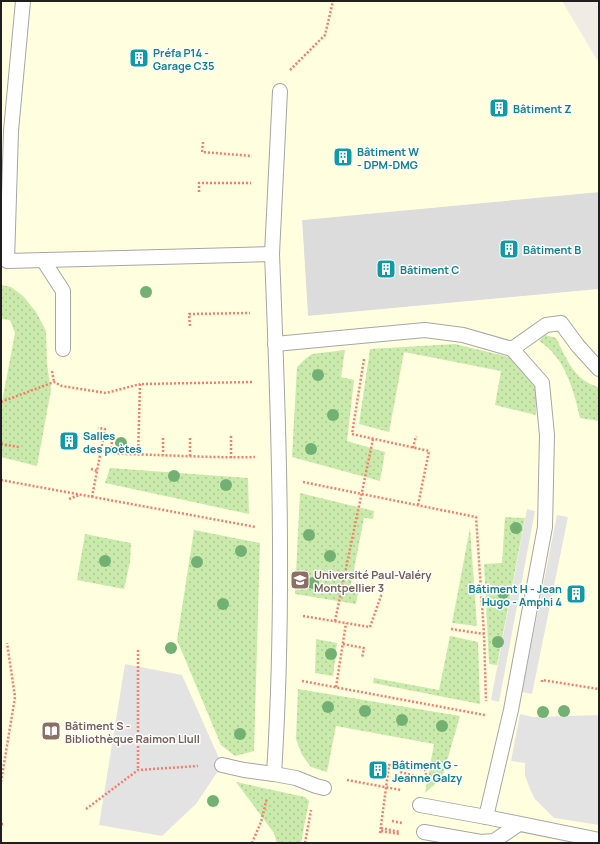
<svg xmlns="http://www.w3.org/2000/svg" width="600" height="844" viewBox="0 0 600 844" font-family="Manrope,sans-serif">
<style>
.residential{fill:#dddcdc}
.education{fill:#ffffdf}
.grass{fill:url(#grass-dots)}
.parking{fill:#e3e3e3}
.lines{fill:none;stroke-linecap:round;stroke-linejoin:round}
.lane-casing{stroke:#a6a6a6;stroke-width:16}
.path{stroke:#fb7a6a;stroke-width:2.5;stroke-dasharray:2 2;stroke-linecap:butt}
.lane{stroke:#fff;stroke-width:14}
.tree{fill:#72b173}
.labels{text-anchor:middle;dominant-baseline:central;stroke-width:3;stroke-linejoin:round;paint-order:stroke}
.culture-label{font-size:11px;font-weight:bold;fill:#0d838f;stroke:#fff;text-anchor:start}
.education-label{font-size:11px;font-weight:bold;fill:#785e54;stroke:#fff;text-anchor:start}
</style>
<defs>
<pattern id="grass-dots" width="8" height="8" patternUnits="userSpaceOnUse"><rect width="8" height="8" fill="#c9eaaa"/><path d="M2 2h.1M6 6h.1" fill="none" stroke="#acc892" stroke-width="1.8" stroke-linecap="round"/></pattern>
</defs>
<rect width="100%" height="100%" fill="#f0ece5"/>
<polygon class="residential" points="599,192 599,289 308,316 302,220"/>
<polygon class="education" points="1,1 562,1 599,63 599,192 302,220 308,316 599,289 599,843 1,843"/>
<g class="grass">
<polygon points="1,285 11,287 23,296 36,312 46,331 47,364 51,390 37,466 1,457 1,407 15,333 10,320 1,319"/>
<path d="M 545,335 L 556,338 C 567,359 574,381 599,387 L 599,421 L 580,418 C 574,390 564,356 539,341 Z"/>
<polygon points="455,344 509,357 537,384 536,415 495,405 501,371 404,352 389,432 359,424 370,349"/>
<polygon points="345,350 341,377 354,380 347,441 385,452 380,481 292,457 297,367 304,360 312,354"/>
<polygon points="110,468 248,478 249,514 105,483"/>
<polygon points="300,493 374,511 373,519 364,518 350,590 358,593 356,604 295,594"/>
<polygon points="505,517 525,518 497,665 489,664 484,564 502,563"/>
<polygon points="470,528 477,626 452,623"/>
<polygon points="194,530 260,543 254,751 235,756 221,745 177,640"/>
<polygon points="85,534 131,543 130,562 124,589 77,580"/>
<polygon points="450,636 478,642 480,704 373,683 374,678 439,690"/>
<polygon points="316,639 337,643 333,676 315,673"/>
<polygon points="298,689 460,716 442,778 425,793 434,744 336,726 327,772 311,767 302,755 296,739"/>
<polygon points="236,782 305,797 309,801 301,843 277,843 274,833"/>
</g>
<g class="parking">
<polygon points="527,509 535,511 499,702 491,700"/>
<polygon points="557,515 568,517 532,694 522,692"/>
<polygon points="125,664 182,675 222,765 196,804 162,836 99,825"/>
<polygon points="520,714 533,717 599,715 599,825 554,818 535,799 530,789 525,775 525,763 511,761"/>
</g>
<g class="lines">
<g class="lane-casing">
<g id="lane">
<path d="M 23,1 L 11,131 L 7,261 L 272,254 C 279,427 285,601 274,774 L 244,770 L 222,765"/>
<polyline points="272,254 280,91"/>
<polyline points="43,260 63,291 63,349"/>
<polyline points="275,344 425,330 463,335 512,349 542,383 547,435 545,527 511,710 486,817"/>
<polyline points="512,349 546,325 561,323 578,346 599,369"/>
<polyline points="274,774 296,778 316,786 324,788"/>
<polyline points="420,805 486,817 599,840"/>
<polyline points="424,832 481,842 494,841 519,824"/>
</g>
</g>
<g class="path">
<polyline points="290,70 325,35 333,1"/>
<polyline points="203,142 202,152 252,156"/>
<polyline points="199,192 199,183 251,183"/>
<polyline points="190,326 189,314 250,313"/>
<polyline points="364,359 352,434 429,451 418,505"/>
<polyline points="52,371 54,382"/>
<polyline points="1,402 54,382 62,386 106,393 140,384"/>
<polyline points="163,438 163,455"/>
<polyline points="1,444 19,447"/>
<polyline points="413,448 416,436"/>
<path d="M 94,449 C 111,455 138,454 156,455 C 189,456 222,458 255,457"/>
<polyline points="111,452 112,440"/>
<polyline points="138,454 140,384 253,382"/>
<polyline points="190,456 190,438"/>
<polyline points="231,458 231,436"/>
<polyline points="91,469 97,471"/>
<polyline points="1,480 256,527"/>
<polyline points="303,482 476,517 484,634 486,701"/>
<polyline points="92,497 105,429 98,428"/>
<polyline points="69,499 79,495"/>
<polyline points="303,616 370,627 383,590"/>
<polyline points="335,621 373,439"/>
<polyline points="451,629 484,634"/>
<polyline points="343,644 364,648 362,658"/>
<polyline points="138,650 138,770"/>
<polyline points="302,681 485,715"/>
<polyline points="542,682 542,680 599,689"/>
<polyline points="336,687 346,623"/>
<polyline points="347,780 401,790"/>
<polyline points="1,782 15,697 7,643"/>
<polyline points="86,809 138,770 198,766"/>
<polyline points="392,821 402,823"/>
<polyline points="1,824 4,824"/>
<polyline points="381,828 400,832"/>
<polyline points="381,831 400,834"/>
<polyline points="380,833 389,765 425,770 426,774 424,778 400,772"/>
<polyline points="252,843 261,822 267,798"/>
<polyline points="305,843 311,810"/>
</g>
<use href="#lane" class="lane"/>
</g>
<g class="tree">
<circle cx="146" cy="292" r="6"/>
<circle cx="318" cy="375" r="6"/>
<circle cx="333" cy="415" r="6"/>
<circle cx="121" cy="443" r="6"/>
<circle cx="311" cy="449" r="6"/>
<circle cx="174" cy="476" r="6"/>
<circle cx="226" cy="485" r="6"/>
<circle cx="516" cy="528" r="6"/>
<circle cx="309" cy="535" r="6"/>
<circle cx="241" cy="551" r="6"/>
<circle cx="330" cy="556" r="6"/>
<circle cx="105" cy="561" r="6"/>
<circle cx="197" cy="562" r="6"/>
<circle cx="313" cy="583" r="6"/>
<circle cx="503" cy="593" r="6"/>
<circle cx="223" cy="604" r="6"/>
<circle cx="498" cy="642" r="6"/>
<circle cx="171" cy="648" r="6"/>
<circle cx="331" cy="654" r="6"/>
<circle cx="328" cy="707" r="6"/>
<circle cx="365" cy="711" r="6"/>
<circle cx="564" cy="711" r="6"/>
<circle cx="543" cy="712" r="6"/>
<circle cx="402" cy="720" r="6"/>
<circle cx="442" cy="726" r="6"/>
<circle cx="240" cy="734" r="6"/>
<circle cx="213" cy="801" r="6"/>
</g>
<defs>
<g id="building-square" transform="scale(1)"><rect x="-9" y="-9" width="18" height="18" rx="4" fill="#0f9aa8" stroke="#fff"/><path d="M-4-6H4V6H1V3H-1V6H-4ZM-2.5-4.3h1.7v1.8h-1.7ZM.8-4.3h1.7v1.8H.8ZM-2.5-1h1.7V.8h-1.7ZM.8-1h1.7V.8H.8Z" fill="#fff"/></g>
<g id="university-square" transform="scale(1)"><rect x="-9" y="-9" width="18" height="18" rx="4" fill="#8d6e63" stroke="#fff"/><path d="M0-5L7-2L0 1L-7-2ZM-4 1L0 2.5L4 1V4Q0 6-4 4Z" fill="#fff"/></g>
<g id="library-square" transform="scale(1)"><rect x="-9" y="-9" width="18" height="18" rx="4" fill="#8d6e63" stroke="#fff"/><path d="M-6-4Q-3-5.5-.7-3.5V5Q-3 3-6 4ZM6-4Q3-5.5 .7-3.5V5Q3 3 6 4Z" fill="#fff"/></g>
</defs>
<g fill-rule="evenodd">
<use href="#building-square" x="139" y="58"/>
<use href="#building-square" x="499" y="108"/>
<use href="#building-square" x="343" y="157"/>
<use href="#building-square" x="509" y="249"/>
<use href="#building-square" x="386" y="269"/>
<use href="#building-square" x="69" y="441"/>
<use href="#university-square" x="300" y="580"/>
<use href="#building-square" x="576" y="594"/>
<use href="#library-square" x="51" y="731"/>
<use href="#building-square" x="378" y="770"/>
</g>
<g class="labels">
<g class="culture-label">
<text x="153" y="52">Préfa P14 -<tspan x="153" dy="13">Garage C35</tspan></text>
<text x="513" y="108">Bâtiment Z</text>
<text x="357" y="151">Bâtiment W<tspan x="357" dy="13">- DPM-DMG</tspan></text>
<text x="523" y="249">Bâtiment B</text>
<text x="400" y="269">Bâtiment C</text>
<text x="83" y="435">Salles<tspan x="83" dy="13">des poètes</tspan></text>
<text x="562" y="588" text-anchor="end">Bâtiment H - Jean<tspan x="562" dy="13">Hugo - Amphi 4</tspan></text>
<text x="392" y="764">Bâtiment G -<tspan x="392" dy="13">Jeanne Galzy</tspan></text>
</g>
<g class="education-label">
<text x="314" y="574">Université Paul-Valéry<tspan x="314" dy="13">Montpellier 3</tspan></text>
<text x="65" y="725">Bâtiment S -<tspan x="65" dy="13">Bibliothèque Raimon Llull</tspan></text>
</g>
</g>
<rect width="600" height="844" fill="none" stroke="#1f1f1f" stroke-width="4"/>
</svg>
